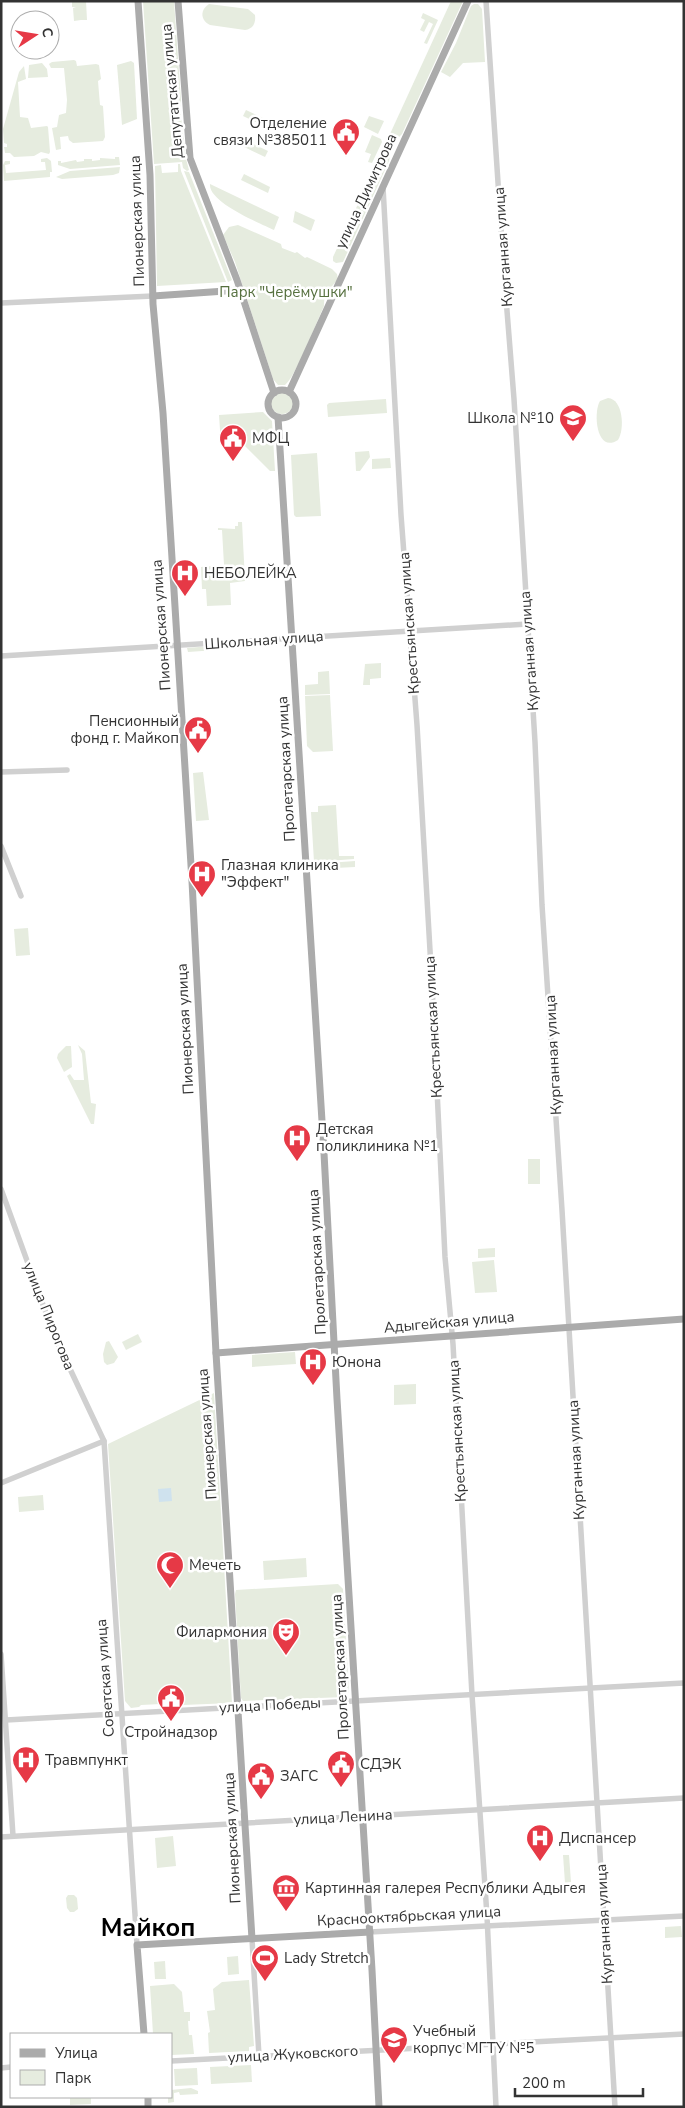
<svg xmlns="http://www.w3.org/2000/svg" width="685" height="2108" viewBox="0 0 685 2108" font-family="'Nunito Sans',sans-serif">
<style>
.green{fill:#e6ecdf}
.water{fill:#cfe2ee}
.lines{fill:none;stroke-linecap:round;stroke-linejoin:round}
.minor{stroke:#d0d0d0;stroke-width:5.5}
.major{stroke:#ababab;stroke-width:7}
.labels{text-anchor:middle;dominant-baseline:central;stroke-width:5;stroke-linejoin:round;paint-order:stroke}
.street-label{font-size:15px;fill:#333;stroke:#fff}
.poi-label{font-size:15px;fill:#333;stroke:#fff;text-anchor:start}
.park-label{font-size:15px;fill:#56703f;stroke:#fff}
.town-label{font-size:25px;font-weight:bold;fill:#000;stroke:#fff}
</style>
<rect width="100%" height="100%" fill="#fff"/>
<g class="green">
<polygon points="72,1 86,1 87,20 81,20 81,14 81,20 74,21 73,8 76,7 72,7"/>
<polygon points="143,1 174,1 181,100 180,108 186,159 189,170 187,171 183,168 182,162 154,164"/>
<polygon points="451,1 463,1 402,134 397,139 390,134"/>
<path d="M 209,4 L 248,9 L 255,15 C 256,23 253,29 245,30 L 210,25 C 200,20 200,10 209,4 Z"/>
<polygon points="474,4 478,4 482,9 485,62 463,63 450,77 441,72 456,43 471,6"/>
<polygon points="423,13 438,20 427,44 424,43 433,24 429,22 424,32 420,30 425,20 421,18"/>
<polygon points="74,60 76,61 77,66 96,64 99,65 101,79 98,81 100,105 103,106 105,137 103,141 73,143 69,140 68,136 60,137 61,149 56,150 52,128 57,127 59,115 66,113 67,100 64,68 51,68 49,64 52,62"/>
<polygon points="131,61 134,63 137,119 122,125 117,65"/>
<polygon points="42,63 47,69 48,77 28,78 29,65"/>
<polygon points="24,66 26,79 18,82 20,117 28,118 31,128 47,126 48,127 50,152 49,154 41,152 34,156 14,157 10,153 5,153 4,147 7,147 7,144 4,143 3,129 19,72"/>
<polygon points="246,110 273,123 270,129 243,116"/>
<polygon points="369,116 384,121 378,134 364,127"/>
<polygon points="372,135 381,139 382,142 372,163 368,162 371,154 365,152"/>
<polygon points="241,138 268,151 265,157 238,144"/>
<polygon points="382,152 390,156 389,161 343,262 336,263 333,261 333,257 346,229 350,229 351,226 348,224 352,224 354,219 352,217"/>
<polygon points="115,157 119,157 120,165 70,169 58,165 58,161 61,161 61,163 76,160 77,162 84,161 84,159 92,159 92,161 100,160 100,158 115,159"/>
<polygon points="47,158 51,161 52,172 50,172 50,177 4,181 3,165 5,161 10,161 10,164 5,165 6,173 46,170 45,162 41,162 41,159"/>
<polygon points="178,164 180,164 181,171 226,282 157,286 155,166 161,165 162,173 178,172"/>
<polygon points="120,167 119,173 113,175 62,179 56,177 70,171"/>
<polygon points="184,171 189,172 232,280 228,282"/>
<polygon points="244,174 270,187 268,193 241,180"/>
<path d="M 210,184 L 279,217 L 274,230 C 259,223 208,202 210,184 Z"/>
<polygon points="295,211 315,220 311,231 293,222"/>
<path d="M 238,225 L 281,244 L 282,248 L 295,253 L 297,252 L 305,258 L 307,257 L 332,269 L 337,274 L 338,279 C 332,287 323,294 324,306 C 317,321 295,378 285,385 L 278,385 L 273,379 L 235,262 L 223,235 L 229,227 Z"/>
<circle cx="282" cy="403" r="11"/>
<path d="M 608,398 C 623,399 625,429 618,440 C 596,454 593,412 600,401 Z"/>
<polygon points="386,399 387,413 328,417 327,405 329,403"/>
<polygon points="263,412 272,421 275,471 270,471 245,446 230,448 230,446 221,445 219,415"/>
<polygon points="369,451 370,457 360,471 356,471 355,452"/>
<polygon points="317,453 321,516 296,517 294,515 291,455"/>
<polygon points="390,458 391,468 372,469 372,459"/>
<polygon points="238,522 242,522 245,581 230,583 231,605 207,606 206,589 202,589 201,567 224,565 222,530 218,530 218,528 235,529 235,526 238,526"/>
<polygon points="237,644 245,644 245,648 188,652 187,648 223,645 234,646"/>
<polygon points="381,663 381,678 370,679 370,685 363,685 365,664"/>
<polygon points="329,671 330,694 305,695 305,685 318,684 318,672"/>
<polygon points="330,695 333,751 313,752 307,746 305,696"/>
<polygon points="203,772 209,820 196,821 193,773"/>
<polygon points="336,805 339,856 354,856 354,859 314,862 311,812 318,812 318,806"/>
<polygon points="355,861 355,867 316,869 314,867 314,864"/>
<polygon points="28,928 30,955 16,956 14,929"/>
<polygon points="78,1045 85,1051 91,1103 96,1104 94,1124 91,1124 67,1076 70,1074 74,1080 84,1080 82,1054"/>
<polygon points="66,1046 71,1046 72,1067 64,1072 57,1058 58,1054"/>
<rect x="528" y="1159" width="12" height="25"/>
<polygon points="495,1248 495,1257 478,1258 478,1249"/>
<polygon points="494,1260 497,1292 475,1293 472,1262"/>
<polygon points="138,1334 142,1342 126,1350 122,1342"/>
<polygon points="109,1341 118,1357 114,1363 107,1365 104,1362 103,1354 106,1342"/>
<polygon points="295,1352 296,1364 252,1367 252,1355"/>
<polygon points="416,1384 416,1404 394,1405 394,1385"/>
<polygon points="214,1393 232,1703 183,1705 181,1703 141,1705 139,1707 131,1708 125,1701 108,1444"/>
<polygon points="43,1495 44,1510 19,1512 18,1497"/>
<polygon points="306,1558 307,1577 264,1580 263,1561"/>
<polygon points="338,1584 343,1589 349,1692 345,1697 243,1701 241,1698 235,1594 236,1590"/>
<polygon points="173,1836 176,1866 157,1868 155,1838"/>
<polygon points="563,1855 569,1855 571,1882 565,1883"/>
<polygon points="68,1895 74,1895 77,1898 78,1909 74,1912 70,1912 67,1908 66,1898"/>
<polygon points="681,1926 682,1937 665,1938 665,1927"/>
<polygon points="238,1956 239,1974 228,1975 227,1957"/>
<polygon points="165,1961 166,1979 155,1979 154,1962"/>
<polygon points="249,1980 254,2046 249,2047 249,2051 209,2053 208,2033 210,2032 207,2011 215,2010 213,1989 222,1982"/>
<polygon points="174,1984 182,1992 184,2012 190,2012 190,2021 188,2021 189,2035 192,2035 194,2054 171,2055 171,2034 153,2034 150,1986"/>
<polygon points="251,2065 252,2082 211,2084 210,2067"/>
<polygon points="197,2068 198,2085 175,2086 174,2069"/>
<polygon points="191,2088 198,2091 198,2094 180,2095 179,2092 174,2093 174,2102 168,2103 168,2097 171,2097 171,2090"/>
<polygon points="70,2097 91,2097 91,2104 70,2105"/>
</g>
<polygon class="water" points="171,1488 172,1501 159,1502 158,1489"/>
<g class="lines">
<g class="minor">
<polyline points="486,1 504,273 514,399 535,742 542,905 562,1210 615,2107"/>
<polyline points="383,187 401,515 417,725 432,985 445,1257 453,1344 472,1695 487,1916 496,2107"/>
<polyline points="1,303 153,296"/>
<polyline points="1,656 527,624"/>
<polyline points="1,772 67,770"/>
<polyline points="1,846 21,896"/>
<polyline points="1,1189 54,1335 104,1441 137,1945"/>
<polyline points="1,1483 104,1441"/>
<polyline points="1,1654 13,1836"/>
<polyline points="6,1720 684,1683"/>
<polyline points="1,1837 684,1798"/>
<polyline points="370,1932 684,1916"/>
<polyline points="252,1939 259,2056"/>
<polyline points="171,2061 684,2034"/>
<polyline points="1,2068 11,2067"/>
</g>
<g class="major">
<polyline points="138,1 150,175 153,304 163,413 192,881 216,1353 252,1939"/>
<polyline points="178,1 190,158 237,280 274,393"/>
<polyline points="153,296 240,290"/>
<circle cx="282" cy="404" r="14"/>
<polyline points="289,392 468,1"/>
<polyline points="278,417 324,1153 337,1399 372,1970 379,2107"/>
<polyline points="216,1353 684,1319"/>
<polyline points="144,2034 137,1945 370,1932"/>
<polyline points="148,2097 148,2107"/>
</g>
</g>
<defs>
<g id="civic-pin" transform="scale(1.4375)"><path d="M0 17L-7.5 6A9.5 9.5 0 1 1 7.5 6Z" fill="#e63946" stroke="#fff"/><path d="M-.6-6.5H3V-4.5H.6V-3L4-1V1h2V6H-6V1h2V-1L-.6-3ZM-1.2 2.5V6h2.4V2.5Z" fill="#fff"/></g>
<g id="school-pin" transform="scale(1.4375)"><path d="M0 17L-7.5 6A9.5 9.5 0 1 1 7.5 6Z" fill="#e63946" stroke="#fff"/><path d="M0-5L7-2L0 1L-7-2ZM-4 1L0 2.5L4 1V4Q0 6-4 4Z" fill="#fff"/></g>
<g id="hospital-pin" transform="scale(1.4375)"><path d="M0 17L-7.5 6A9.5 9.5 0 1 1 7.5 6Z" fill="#e63946" stroke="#fff"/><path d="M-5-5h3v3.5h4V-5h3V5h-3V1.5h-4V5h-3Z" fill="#fff"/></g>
<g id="mosque-pin" transform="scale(1.4375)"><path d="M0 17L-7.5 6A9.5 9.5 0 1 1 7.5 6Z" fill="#e63946" stroke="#fff"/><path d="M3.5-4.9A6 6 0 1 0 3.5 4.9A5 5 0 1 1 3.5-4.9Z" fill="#fff"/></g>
<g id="theatre-pin" transform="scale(1.4375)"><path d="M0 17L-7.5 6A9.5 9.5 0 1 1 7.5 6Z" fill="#e63946" stroke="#fff"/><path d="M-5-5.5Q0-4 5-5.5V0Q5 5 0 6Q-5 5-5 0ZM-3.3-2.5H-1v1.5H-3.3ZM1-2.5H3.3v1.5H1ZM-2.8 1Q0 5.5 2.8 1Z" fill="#fff"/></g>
<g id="museum-pin" transform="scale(1.4375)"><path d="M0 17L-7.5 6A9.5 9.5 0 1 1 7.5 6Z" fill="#e63946" stroke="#fff"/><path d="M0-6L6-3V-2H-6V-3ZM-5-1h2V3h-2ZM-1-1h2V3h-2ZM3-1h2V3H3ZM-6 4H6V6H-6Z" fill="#fff"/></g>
<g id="stadium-pin" transform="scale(1.4375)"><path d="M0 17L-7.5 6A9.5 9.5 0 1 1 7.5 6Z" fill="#e63946" stroke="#fff"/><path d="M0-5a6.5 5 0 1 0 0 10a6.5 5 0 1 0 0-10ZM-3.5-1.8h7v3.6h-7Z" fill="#fff"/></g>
<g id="university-pin" transform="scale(1.4375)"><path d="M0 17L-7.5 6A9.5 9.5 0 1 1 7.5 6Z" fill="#e63946" stroke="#fff"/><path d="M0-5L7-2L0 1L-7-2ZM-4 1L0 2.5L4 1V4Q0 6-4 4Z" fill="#fff"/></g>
</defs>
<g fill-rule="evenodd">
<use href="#civic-pin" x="346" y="132"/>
<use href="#school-pin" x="573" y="418"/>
<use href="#civic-pin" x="233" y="438"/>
<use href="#hospital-pin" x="185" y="573"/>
<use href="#civic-pin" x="198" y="730"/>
<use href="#hospital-pin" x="202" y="874"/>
<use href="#hospital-pin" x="297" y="1138"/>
<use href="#hospital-pin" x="313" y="1362"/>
<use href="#mosque-pin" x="170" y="1565"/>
<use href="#theatre-pin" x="286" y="1632"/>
<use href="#civic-pin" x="171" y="1698"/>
<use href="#hospital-pin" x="26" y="1760"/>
<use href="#civic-pin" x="341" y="1764"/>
<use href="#civic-pin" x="261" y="1776"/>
<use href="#hospital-pin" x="540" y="1838"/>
<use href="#museum-pin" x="286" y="1888"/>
<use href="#stadium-pin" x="265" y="1958"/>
<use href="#university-pin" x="394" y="2040"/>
</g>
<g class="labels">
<g class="street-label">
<text transform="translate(172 91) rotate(-95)">Депутатская улица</text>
<text transform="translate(366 191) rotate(-65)">улица Димитрова</text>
<text transform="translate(137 221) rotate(-92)">Пионерская улица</text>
<text transform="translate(503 247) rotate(-94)">Курганная улица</text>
<text transform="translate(409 623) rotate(-94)">Крестьянская улица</text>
<text transform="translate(161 625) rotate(-94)">Пионерская улица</text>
<text transform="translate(264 640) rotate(-4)">Школьная улица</text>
<text transform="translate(529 651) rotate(-94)">Курганная улица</text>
<text transform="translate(286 769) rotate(-93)">Пролетарская улица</text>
<text transform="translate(433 1027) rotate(-93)">Крестьянская улица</text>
<text transform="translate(185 1029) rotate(-93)">Пионерская улица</text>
<text transform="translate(553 1055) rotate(-93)">Курганная улица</text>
<text transform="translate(317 1262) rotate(-93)">Пролетарская улица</text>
<text transform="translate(49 1316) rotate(68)">улица Пирогова</text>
<text transform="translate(449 1322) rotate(-5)">Адыгейская улица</text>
<text transform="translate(457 1431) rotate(-93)">Крестьянская улица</text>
<text transform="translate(207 1434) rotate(-94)">Пионерская улица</text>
<text transform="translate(576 1460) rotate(-93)">Курганная улица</text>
<text transform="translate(340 1667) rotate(-93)">Пролетарская улица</text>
<text transform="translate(105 1678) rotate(-94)">Советская улица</text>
<text transform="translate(270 1705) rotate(-3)">улица Победы</text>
<text transform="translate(343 1817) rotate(-3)">улица Ленина</text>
<text transform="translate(232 1838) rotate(-93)">Пионерская улица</text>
<text transform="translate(409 1916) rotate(-3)">Краснооктябрьская улица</text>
<text transform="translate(604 1924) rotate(-93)">Курганная улица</text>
<text transform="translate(293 2054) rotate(-3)">улица Жуковского</text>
</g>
<g class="poi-label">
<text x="327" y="123" text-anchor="end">Отделение<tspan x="327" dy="17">связи №385011</tspan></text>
<text x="554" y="418" text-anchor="end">Школа №10</text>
<text x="252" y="438">МФЦ</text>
<text x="204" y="573">НЕБОЛЕЙКА</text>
<text x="179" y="721" text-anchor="end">Пенсионный<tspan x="179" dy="17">фонд г. Майкоп</tspan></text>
<text x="221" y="865">Глазная клиника<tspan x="221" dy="17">"Эффект"</tspan></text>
<text x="316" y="1129">Детская<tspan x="316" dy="17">поликлиника №1</tspan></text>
<text x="332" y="1362">Юнона</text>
<text x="189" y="1565">Мечеть</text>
<text x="267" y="1632" text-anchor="end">Филармония</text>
<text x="171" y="1732" text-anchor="middle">Стройнадзор</text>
<text x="45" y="1760">Травмпункт</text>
<text x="360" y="1764">СДЭК</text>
<text x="280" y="1776">ЗАГС</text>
<text x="559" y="1838">Диспансер</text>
<text x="305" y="1888">Картинная галерея Республики Адыгея</text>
<text x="284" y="1958">Lady Stretch</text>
<text x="413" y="2031">Учебный<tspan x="413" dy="17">корпус МГТУ №5</tspan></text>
</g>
<g class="park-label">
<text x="286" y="292">Парк "Черёмушки"</text>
</g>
<g class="town-label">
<text x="148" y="1928">Майкоп</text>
</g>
</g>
<rect width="685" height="2108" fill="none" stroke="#333333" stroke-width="5"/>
<rect x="10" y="2033" width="162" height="65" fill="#ffffff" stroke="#adadad"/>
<rect x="20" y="2049" width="25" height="8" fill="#ababab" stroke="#adadad"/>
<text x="55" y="2058" font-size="15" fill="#333333">Улица</text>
<rect x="20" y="2070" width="25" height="15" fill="#e6ecdf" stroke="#adadad"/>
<text x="55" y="2083" font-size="15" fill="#333333">Парк</text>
<g transform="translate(35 35) rotate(78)"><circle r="24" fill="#ffffff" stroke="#adadad"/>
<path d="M0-4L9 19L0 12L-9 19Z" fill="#e63946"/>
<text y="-8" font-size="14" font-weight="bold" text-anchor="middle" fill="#333333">С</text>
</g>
<path d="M515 2088v8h128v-8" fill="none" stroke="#333333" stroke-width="2.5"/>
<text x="522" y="2088" font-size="15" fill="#333333" stroke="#ffffff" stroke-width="4" paint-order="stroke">200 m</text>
</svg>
